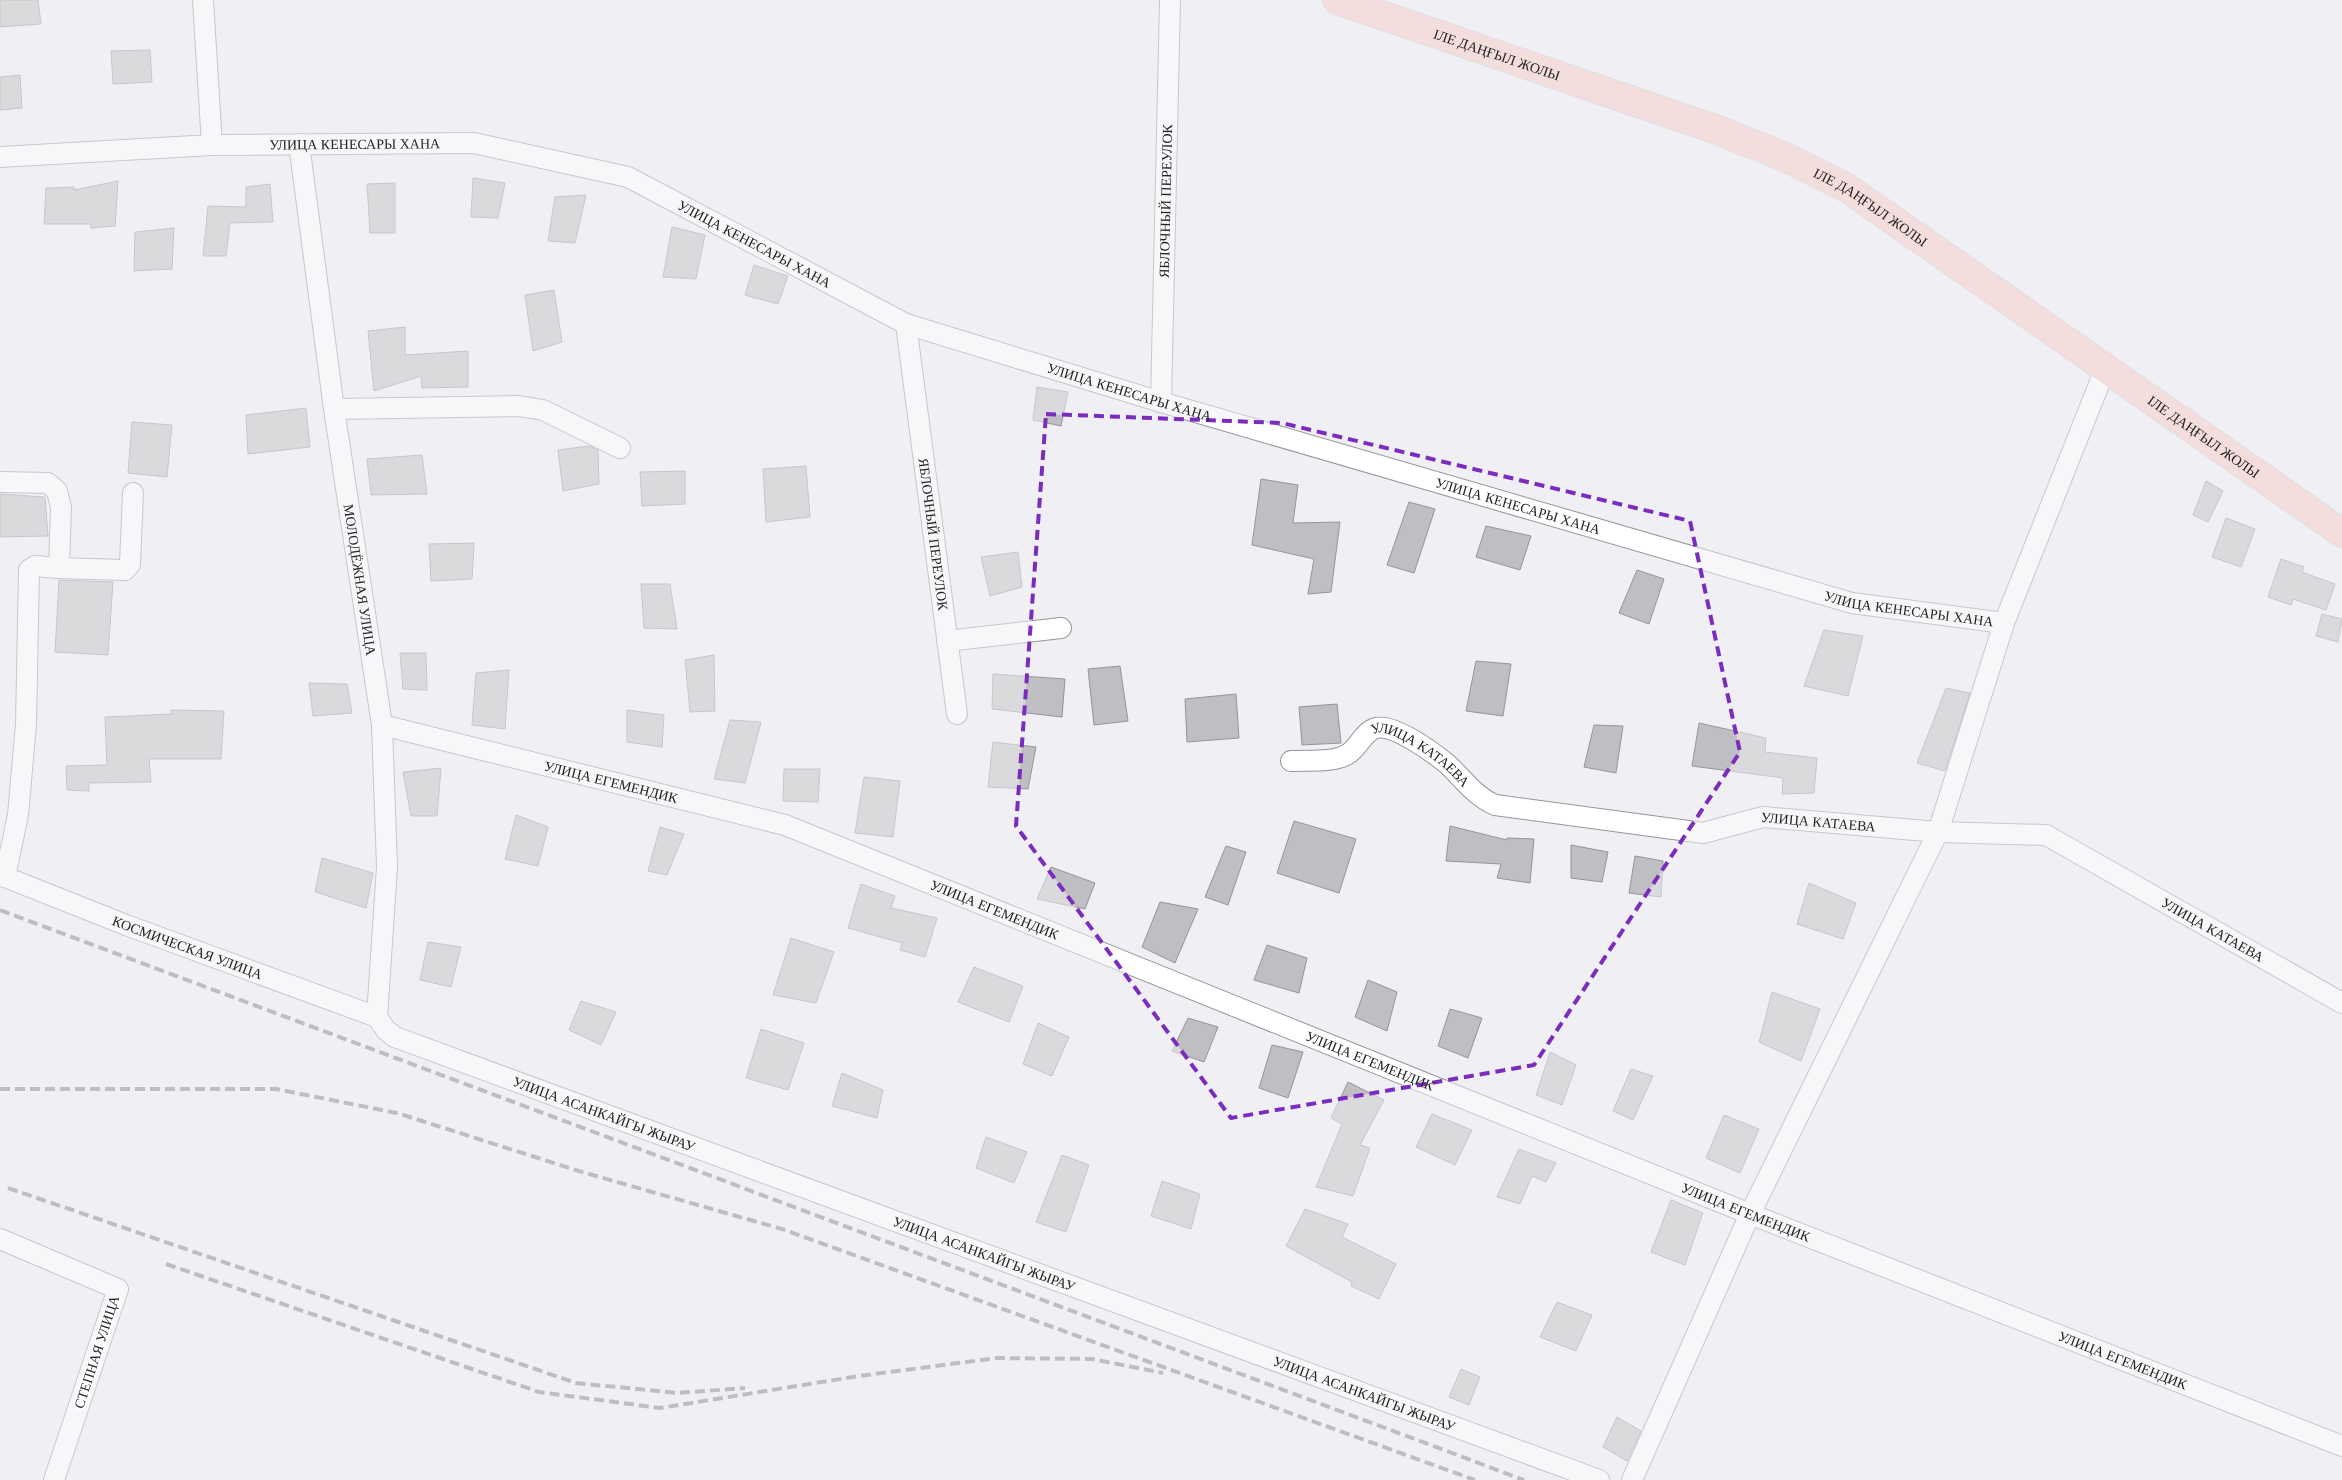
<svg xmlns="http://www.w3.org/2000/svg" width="2342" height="1480" viewBox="0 0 2342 1480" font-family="'Times New Roman',serif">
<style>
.building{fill:#bfbec2;stroke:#959599}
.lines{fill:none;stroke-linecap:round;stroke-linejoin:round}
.street-casing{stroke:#969599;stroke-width:22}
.primary-casing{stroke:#cacacb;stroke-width:30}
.street{stroke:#fff;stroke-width:20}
.primary{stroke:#f8c6c1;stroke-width:28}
.rail{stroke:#828284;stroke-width:4;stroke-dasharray:10 5;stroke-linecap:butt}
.marked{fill:none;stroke:#7b2cbf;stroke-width:4;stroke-dasharray:10 6;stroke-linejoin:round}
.labels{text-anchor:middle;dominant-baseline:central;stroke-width:4;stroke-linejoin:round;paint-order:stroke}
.street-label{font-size:14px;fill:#242425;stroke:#fefdff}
</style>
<rect width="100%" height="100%" fill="#f0f0f4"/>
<g class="building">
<polygon points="0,0 38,0 41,24 0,27"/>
<polygon points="150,50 152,82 113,84 111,51"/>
<polygon points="20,75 22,108 0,110 0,77"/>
<polygon points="473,178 505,183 498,218 471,217"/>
<polygon points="118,181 115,226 91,228 91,224 44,224 46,188 74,187 74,190"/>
<polygon points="395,183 395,233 370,233 367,184"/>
<polygon points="270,184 273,222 230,223 226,256 203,256 208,206 246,207 246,187"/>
<polygon points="586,195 575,243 548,241 555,197"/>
<polygon points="672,227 705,235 696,279 663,277"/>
<polygon points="174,228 172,269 134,271 135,232"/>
<polygon points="754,265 788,276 778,304 745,295"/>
<polygon points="554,290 562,342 533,351 525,295"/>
<polygon points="405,327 405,355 468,351 468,387 422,388 421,376 374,391 368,331"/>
<polygon points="1037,387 1068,392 1061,426 1033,420"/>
<polygon points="306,408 310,447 248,454 246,415"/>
<polygon points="132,422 172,425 167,477 128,473"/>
<polygon points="589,446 598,450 599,484 563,491 558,450"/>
<polygon points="422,455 427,494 371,495 367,459"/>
<polygon points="806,466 810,517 766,522 763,469"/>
<polygon points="685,471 685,504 642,506 640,472"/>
<polygon points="1261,479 1298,485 1293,523 1340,522 1331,592 1308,594 1314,559 1252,545"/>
<polygon points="2206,481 2223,491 2208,522 2193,515"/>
<polygon points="0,494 45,497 48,536 0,537"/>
<polygon points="1409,502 1435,509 1414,573 1387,565"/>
<polygon points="2226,518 2255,529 2241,567 2212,557"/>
<polygon points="1486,526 1531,536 1520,570 1476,557"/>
<polygon points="474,543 472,579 431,581 429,544"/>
<polygon points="1018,552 1022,587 990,596 981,557"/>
<polygon points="2281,559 2304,567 2302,572 2335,584 2326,610 2293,599 2291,605 2268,597"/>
<polygon points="1637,570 1664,579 1649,624 1619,613"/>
<polygon points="59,580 113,582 108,655 55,652"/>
<polygon points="641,584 670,584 677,629 644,628"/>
<polygon points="2322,614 2342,619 2338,642 2316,636"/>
<polygon points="1824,630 1863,636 1848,696 1804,686"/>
<polygon points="400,653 426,653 427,690 403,689"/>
<polygon points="714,655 715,711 690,712 685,660"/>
<polygon points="1476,661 1511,664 1503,716 1466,711"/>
<polygon points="1120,666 1128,721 1094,725 1088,669"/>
<polygon points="509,670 505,729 472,725 476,673"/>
<polygon points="993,674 1065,679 1062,717 992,709"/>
<polygon points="309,683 347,684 352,713 313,716"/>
<polygon points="1946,688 1970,693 1945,771 1917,763"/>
<polygon points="1236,694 1239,738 1187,742 1185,699"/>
<polygon points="1337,704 1341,743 1302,745 1299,707"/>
<polygon points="171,710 224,711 221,759 149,759 151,782 89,783 89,791 67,790 66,766 107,765 105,717 171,714"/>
<polygon points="627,710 664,715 662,747 627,742"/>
<polygon points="730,720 761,722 745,783 714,779"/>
<polygon points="1699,723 1766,738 1765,752 1817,758 1814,793 1782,794 1783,778 1692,766"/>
<polygon points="1594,725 1623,726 1616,773 1584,767"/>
<polygon points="993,742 1036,747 1028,789 988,787"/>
<polygon points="441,768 437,816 411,816 403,772"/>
<polygon points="784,769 820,769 818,802 783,801"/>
<polygon points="864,777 900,781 893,837 855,833"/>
<polygon points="516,815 548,827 538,866 505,859"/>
<polygon points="1294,821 1356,839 1339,893 1277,873"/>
<polygon points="1450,826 1507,840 1507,838 1534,839 1530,883 1497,878 1501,864 1446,861"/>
<polygon points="660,827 684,834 667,875 648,871"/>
<polygon points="1571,845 1608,852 1602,882 1571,878"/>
<polygon points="1226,846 1246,852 1228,905 1205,897"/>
<polygon points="1635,856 1663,861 1661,897 1629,893"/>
<polygon points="322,858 373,873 366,908 315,892"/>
<polygon points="1051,867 1095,883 1085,909 1037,899"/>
<polygon points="1809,883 1856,903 1843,939 1797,924"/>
<polygon points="861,884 895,896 891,908 937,918 925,957 900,950 902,943 848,928"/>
<polygon points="1160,902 1198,909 1175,963 1142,947"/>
<polygon points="791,938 834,952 816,1003 773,995"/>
<polygon points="428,942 461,947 451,987 420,980"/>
<polygon points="1267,945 1307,958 1299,993 1254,980"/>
<polygon points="974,967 1023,986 1009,1022 958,1002"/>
<polygon points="1368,980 1397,992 1387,1031 1355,1017"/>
<polygon points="1772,992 1820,1009 1801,1061 1759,1042"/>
<polygon points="581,1001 616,1012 601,1045 569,1030"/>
<polygon points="1450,1009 1482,1018 1468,1058 1438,1046"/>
<polygon points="1188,1018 1218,1027 1204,1062 1172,1051"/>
<polygon points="1038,1023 1069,1037 1052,1076 1023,1064"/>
<polygon points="761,1029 804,1043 788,1090 746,1078"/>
<polygon points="1272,1045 1303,1052 1288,1098 1259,1088"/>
<polygon points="1550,1052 1576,1065 1562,1105 1536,1095"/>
<polygon points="1631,1069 1653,1076 1633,1120 1613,1111"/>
<polygon points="842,1073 883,1090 877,1118 832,1106"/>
<polygon points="1348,1082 1384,1100 1360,1145 1370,1148 1353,1196 1316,1187 1342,1124 1331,1118"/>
<polygon points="1432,1114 1472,1130 1455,1165 1416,1147"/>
<polygon points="1724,1115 1759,1129 1740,1173 1706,1158"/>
<polygon points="986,1137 1027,1152 1014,1183 976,1168"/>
<polygon points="1519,1149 1556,1163 1546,1182 1532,1176 1520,1204 1497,1197"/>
<polygon points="1062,1155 1089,1165 1066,1232 1036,1222"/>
<polygon points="1162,1181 1200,1194 1191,1229 1151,1216"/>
<polygon points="1671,1200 1703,1213 1685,1265 1651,1252"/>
<polygon points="1305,1209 1348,1224 1342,1237 1396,1264 1379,1299 1351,1286 1352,1282 1286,1246"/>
<polygon points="1557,1302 1592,1315 1576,1351 1540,1337"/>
<polygon points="1461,1369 1480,1377 1469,1405 1449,1397"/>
<polygon points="1617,1417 1641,1431 1627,1461 1603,1447"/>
</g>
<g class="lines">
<g class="street-casing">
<g id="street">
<polyline points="203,0 212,145"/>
<path id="s1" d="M 299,144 L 334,409 L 382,725 L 387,867 L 377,1017"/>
<path id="s2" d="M 0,157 L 212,145 L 474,143 L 628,177 L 906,324 L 1161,402 L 1852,603 L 2004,623 L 2106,367"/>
<path id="s3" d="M 906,324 L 957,714"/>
<path id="s4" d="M 1161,402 L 1170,0"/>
<polyline points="334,409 519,406 543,410 620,448"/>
<polyline points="0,482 48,483 57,491 61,507 59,568 35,566 29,570 26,724 18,815 5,877"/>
<polyline points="59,568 125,570 130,564 133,493"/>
<polyline points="947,641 1061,628"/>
<path id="s5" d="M 382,725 L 785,825 L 1750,1214 L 2342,1446"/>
<path id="s6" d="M 1291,761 C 1308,760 1334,763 1348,754 C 1358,748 1364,731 1376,728 C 1394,724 1431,751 1446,763 C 1463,778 1474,796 1495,805 L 1703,833 L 1763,817 L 1938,832 L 2046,835 L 2342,1003"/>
<path id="s7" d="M 0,875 L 126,925 L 377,1017"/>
<path id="s8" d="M 377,1017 L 386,1030 L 395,1037 L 1599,1480"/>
<polyline points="0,1239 118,1289 54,1480"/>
<polyline points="1632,1480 1750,1214 1938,832 2004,623"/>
</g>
</g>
<g class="primary-casing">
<g id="primary">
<path id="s9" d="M 1337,0 L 1715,129 L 1787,158 L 1847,188 L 2342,533"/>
</g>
</g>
<use href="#street" class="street"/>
<use href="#primary" class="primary"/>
<g class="rail">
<polyline points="0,910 1524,1480"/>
<polyline points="0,1089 276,1089 397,1113 582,1172 782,1229 1475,1480"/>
<polyline points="8,1188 576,1383 678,1393 745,1388"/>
<polyline points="166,1264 539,1392 660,1408 859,1376 997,1358 1092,1359 1163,1373"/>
</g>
</g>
<path d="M0 0H2342V1480H0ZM 1046,414 L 1282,423 L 1690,521 L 1740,752 L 1534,1065 L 1231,1118 L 1016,826 Z" fill="#f0f0f4" fill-opacity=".55" fill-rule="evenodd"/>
<path class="marked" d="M 1046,414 L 1282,423 L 1690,521 L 1740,752 L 1534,1065 L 1231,1118 L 1016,826 Z"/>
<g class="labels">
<g class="street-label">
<text stroke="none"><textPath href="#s9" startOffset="169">ІЛЕ ДАҢҒЫЛ ЖОЛЫ</textPath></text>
<text stroke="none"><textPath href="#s2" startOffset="355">УЛИЦА КЕНЕСАРЫ ХАНА</textPath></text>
<text stroke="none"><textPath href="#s4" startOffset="201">ЯБЛОЧНЫЙ ПЕРЕУЛОК</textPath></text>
<text stroke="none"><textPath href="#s9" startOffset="574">ІЛЕ ДАҢҒЫЛ ЖОЛЫ</textPath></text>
<text stroke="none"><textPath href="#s2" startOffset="775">УЛИЦА КЕНЕСАРЫ ХАНА</textPath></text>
<text stroke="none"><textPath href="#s2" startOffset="1180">УЛИЦА КЕНЕСАРЫ ХАНА</textPath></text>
<text stroke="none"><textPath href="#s9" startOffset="979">ІЛЕ ДАҢҒЫЛ ЖОЛЫ</textPath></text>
<text stroke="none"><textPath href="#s2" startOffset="1585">УЛИЦА КЕНЕСАРЫ ХАНА</textPath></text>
<text stroke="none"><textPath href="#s3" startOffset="212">ЯБЛОЧНЫЙ ПЕРЕУЛОК</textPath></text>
<text stroke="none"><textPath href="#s1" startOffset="440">МОЛОДЁЖНАЯ УЛИЦА</textPath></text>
<text stroke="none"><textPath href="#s2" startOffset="1990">УЛИЦА КЕНЕСАРЫ ХАНА</textPath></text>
<text stroke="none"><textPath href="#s6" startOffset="149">УЛИЦА КАТАЕВА</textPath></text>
<text stroke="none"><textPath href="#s5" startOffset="236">УЛИЦА ЕГЕМЕНДИК</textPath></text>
<text stroke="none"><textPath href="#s6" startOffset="569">УЛИЦА КАТАЕВА</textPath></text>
<text stroke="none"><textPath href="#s5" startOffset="641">УЛИЦА ЕГЕМЕНДИК</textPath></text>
<text stroke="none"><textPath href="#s6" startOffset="989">УЛИЦА КАТАЕВА</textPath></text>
<text stroke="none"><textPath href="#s7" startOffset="201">КОСМИЧЕСКАЯ УЛИЦА</textPath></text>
<text stroke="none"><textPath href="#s5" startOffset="1046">УЛИЦА ЕГЕМЕНДИК</textPath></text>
<text stroke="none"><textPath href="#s8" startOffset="250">УЛИЦА АСАНКАЙГЫ ЖЫРАУ</textPath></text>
<text stroke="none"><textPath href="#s5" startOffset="1451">УЛИЦА ЕГЕМЕНДИК</textPath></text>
<text stroke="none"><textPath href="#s8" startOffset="655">УЛИЦА АСАНКАЙГЫ ЖЫРАУ</textPath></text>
<text transform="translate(97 1352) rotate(-72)">СТЕПНАЯ УЛИЦА</text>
<text stroke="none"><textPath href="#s5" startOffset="1856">УЛИЦА ЕГЕМЕНДИК</textPath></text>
<text stroke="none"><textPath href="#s8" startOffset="1060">УЛИЦА АСАНКАЙГЫ ЖЫРАУ</textPath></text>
</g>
</g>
</svg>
